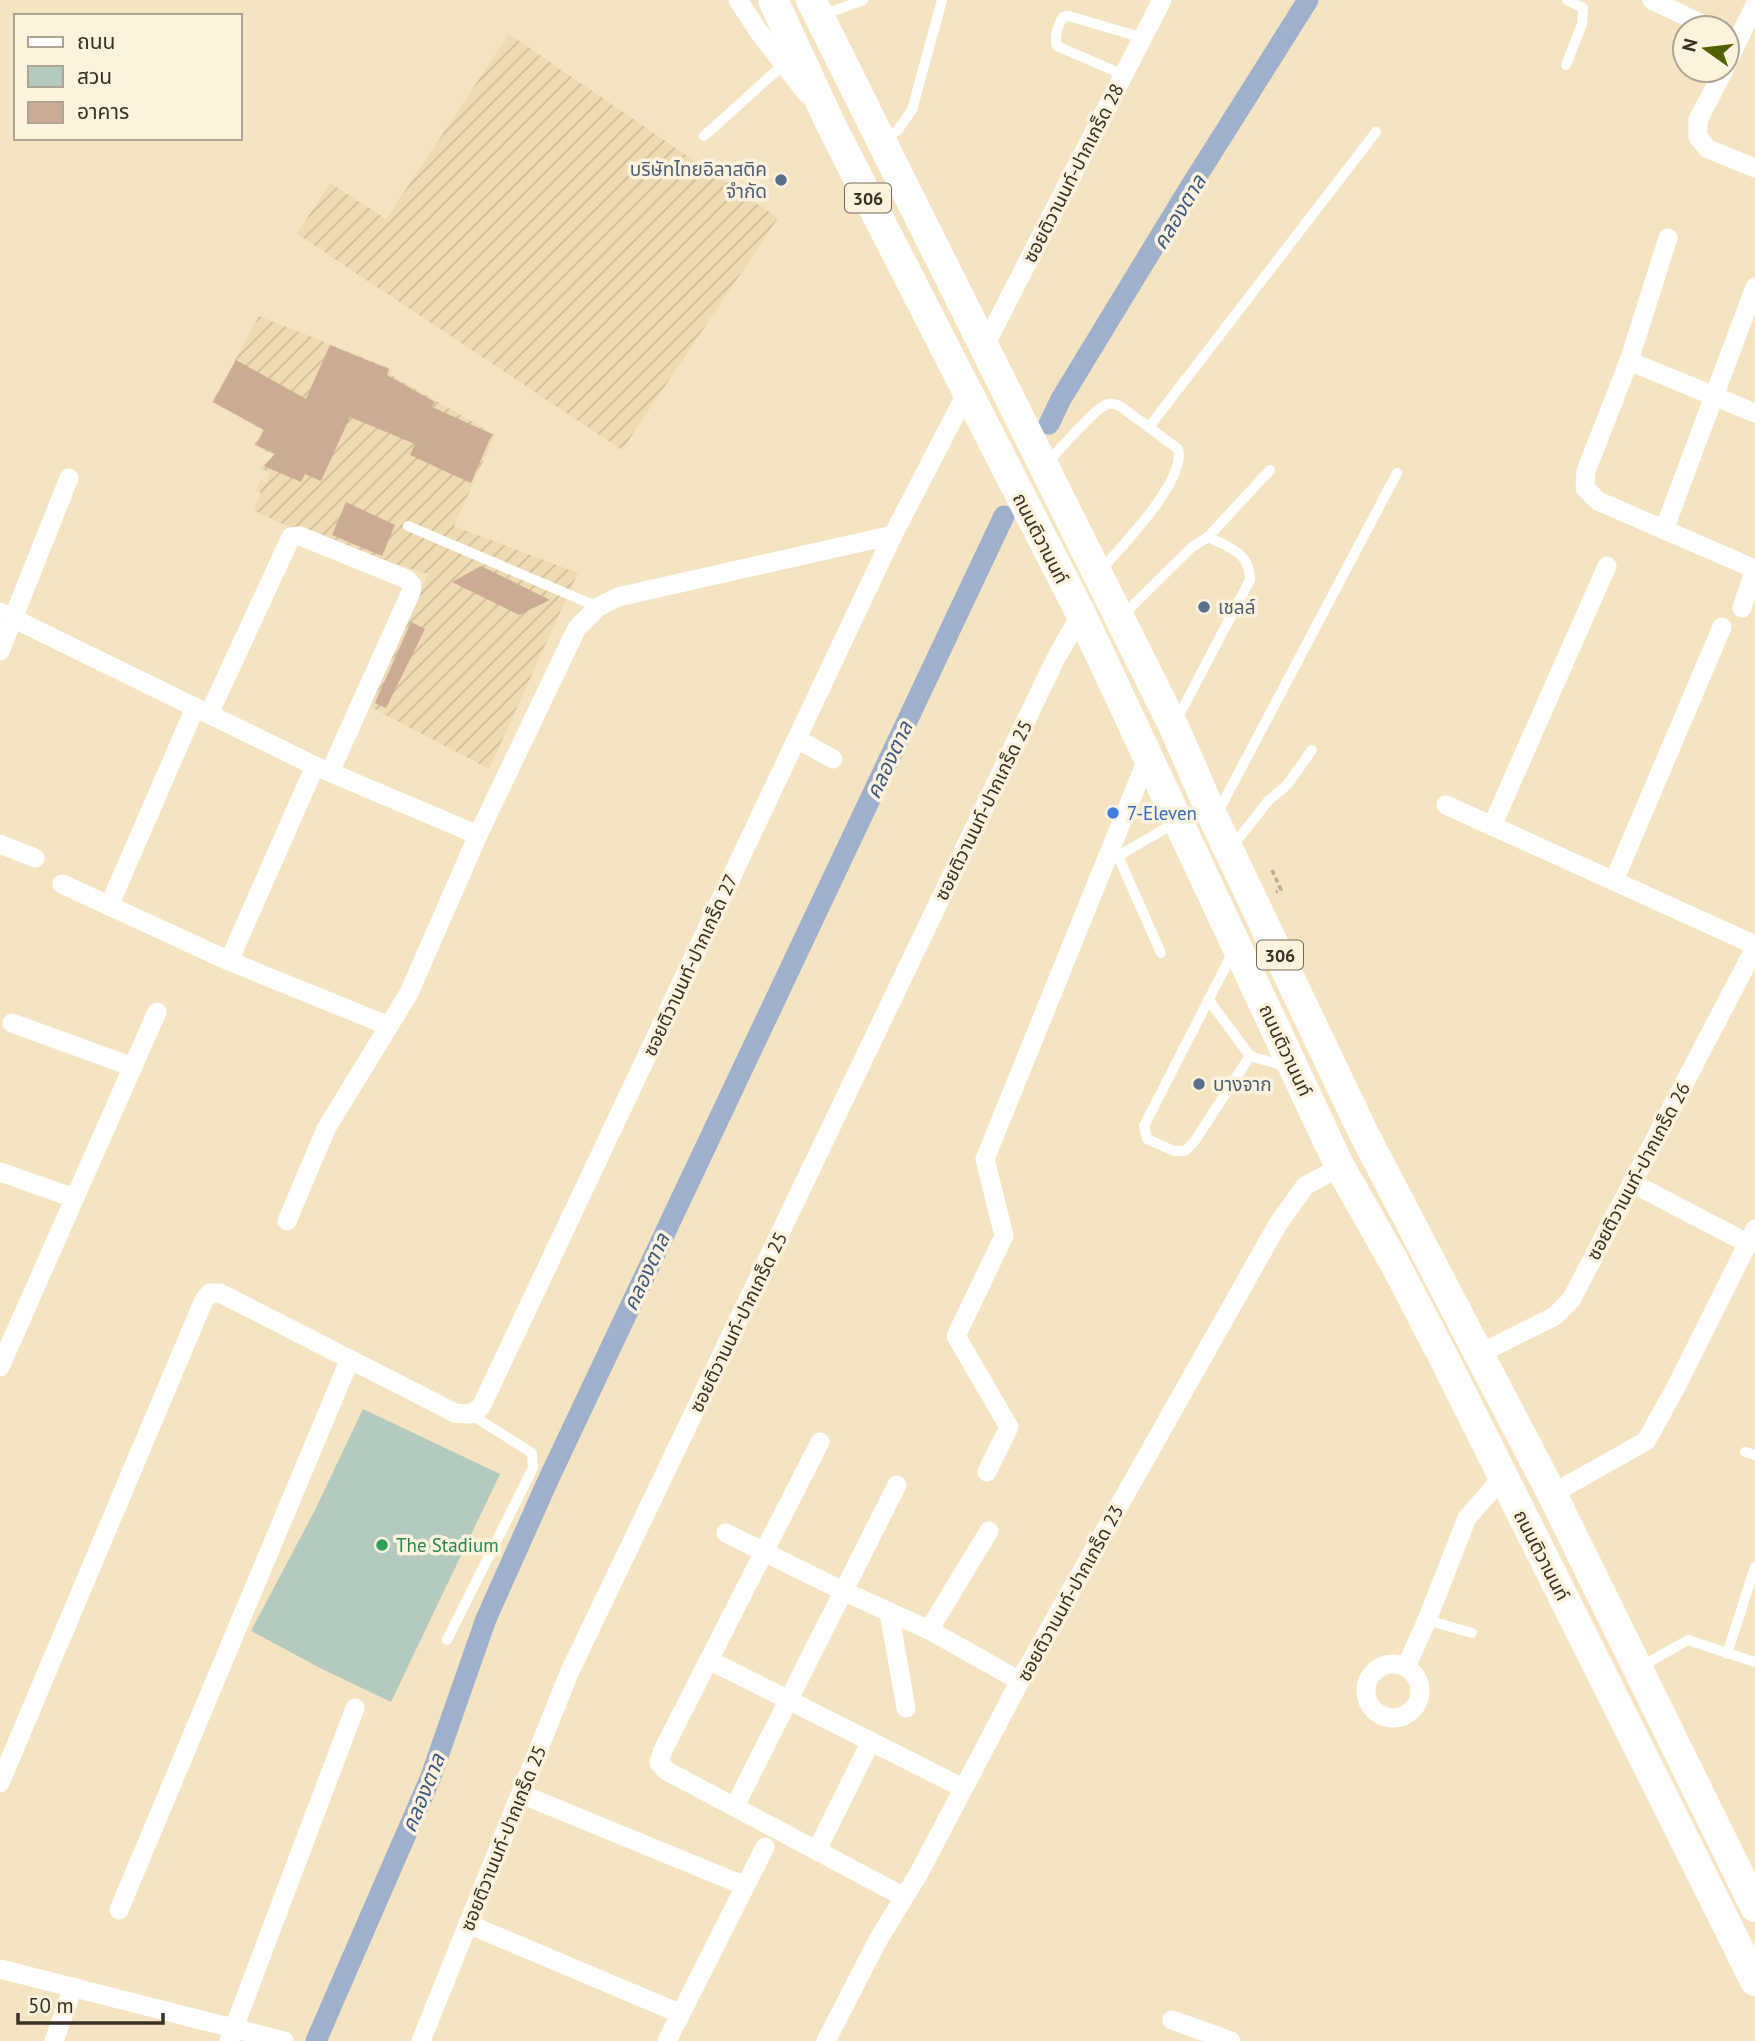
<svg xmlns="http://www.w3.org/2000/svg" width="1755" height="2041" viewBox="0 0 1755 2041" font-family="'PT Sans','Noto Sans Thai',sans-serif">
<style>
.industrial{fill:url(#industrial-furrows)}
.green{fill:#b4cabf}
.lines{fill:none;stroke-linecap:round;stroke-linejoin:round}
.canal{stroke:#9fb0cc;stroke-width:21}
.building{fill:#cbab94}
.path{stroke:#bbad91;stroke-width:3.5;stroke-dasharray:5 3.5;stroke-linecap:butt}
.lane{stroke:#fff;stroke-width:10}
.street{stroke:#fff;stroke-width:19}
.primary{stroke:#fff;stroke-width:30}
.service-dot{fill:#5c6f8a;stroke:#fcf2de;stroke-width:2.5}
.shop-dot{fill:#3f7fe0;stroke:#fcf2de;stroke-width:2.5}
.leisure-dot{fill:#2e9e5b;stroke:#fcf2de;stroke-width:2.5}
.labels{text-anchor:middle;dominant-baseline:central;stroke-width:7;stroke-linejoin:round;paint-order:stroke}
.shield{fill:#fcf2de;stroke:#726a5b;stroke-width:2}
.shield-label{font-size:18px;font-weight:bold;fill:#373023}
.service-label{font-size:19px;fill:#4e5e75;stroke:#fcf2de;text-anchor:start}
.street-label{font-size:19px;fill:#373023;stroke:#fcf2de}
.shop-label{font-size:19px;fill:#366cbe;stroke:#fcf2de;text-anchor:start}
.leisure-label{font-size:19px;fill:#27864d;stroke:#fcf2de;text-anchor:start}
.water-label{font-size:21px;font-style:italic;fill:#3d5780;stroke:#fcf2de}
</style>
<defs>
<pattern id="industrial-furrows" width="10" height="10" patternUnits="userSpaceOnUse" patternTransform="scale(1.75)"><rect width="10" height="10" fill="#efdbb2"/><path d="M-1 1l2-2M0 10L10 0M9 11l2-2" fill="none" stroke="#cebc99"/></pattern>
</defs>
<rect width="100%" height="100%" fill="#f5e4c2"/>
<g class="industrial">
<polygon points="509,34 778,218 622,450 297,234 330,183 386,219"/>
<polygon points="259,316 392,369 390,374 495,435 454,526 578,573 489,769 367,705 428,574 315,539 253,510 261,493 256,490 260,480 266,483 270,473 260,468 273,455 254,445 262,430 212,402"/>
</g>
<polygon class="green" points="363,1409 500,1474 391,1702 320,1668 251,1631 314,1512"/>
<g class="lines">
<g class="canal">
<polyline points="1049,424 1061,399 1187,192 1308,0"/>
<polyline points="316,2041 430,1779 486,1619 550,1476 1004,516"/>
</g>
</g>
<g class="building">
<polygon points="330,345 389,369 387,375 435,402 432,407 492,434 471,483 410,455 415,444 350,417 321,481 305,474 301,482 264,466 275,454 256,445 264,430 213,402 236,360 306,399"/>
<polygon points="346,502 395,525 382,556 332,535"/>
<polygon points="481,566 550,600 519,615 452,582"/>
<polygon points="411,622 425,629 386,708 375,703"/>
</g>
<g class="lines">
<polyline class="path" points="1272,870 1281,890 1276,892"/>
<g class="lane">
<polyline points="823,15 863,0"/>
<polyline points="1566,65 1582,24 1583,8 1567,0"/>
<path d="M 1124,75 L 1057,46 C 1054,36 1057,27 1063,17 L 1069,16 L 1143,38"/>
<polyline points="704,136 784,64"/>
<polyline points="885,138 897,131 912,110 942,0"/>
<polyline points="1149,427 1376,132"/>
<path d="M 1048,462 C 1060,450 1094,408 1108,404 C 1115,403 1119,405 1124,409 L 1178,449 C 1187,480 1121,547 1100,571"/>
<polyline points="408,526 598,607"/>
<polyline points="1208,537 1270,470"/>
<path d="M 1123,615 L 1192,547 L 1208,537 C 1230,548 1250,552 1250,580 L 1176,721"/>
<polyline points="1218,812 1397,473"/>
<polyline points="1232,847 1268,801 1287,785 1312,750"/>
<polyline points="1233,952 1144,1126 1147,1139 1174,1151 1185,1151 1194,1142 1250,1056 1288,1067"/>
<polyline points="1161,953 1118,856 1175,823"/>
<polyline points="1208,999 1250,1056"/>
<polyline points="1745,1452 1755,1455"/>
<polyline points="1427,1620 1472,1633"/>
<polyline points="447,1640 533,1468 532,1453 470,1414"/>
<polyline points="1727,1654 1755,1567"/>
<polyline points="1642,1666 1688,1640 1755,1662"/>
</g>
<g class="street">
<polyline points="738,0 759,32 807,94"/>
<polyline points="1652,0 1710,28"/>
<polyline points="1727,63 1755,5"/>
<polyline points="1724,70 1698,120 1698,137 1708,149 1755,168"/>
<polyline points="1668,238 1629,361 1586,471 1585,488 1598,501 1755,569"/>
<polyline points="984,347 1162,0"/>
<polyline points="1629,361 1755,413"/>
<polyline points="1664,530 1755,287"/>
<polyline points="1742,608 1755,568"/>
<polyline points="0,612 315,766 478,835"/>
<polyline points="0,651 69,478"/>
<polyline points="209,714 291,537 300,536 406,579 412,585 411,592 330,772"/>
<polyline points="797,739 833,759"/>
<polyline points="1446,805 1755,945"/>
<polyline points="1492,826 1607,566"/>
<polyline points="0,844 35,858"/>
<polyline points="1614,881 1722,627"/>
<polyline points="62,884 229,961 389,1026"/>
<polyline points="109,906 195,708"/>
<polyline points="229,961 315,766"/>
<polyline points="12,1023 133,1067"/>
<polyline points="0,1172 74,1198"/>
<polyline points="1632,1183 1747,1243"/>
<polyline points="287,1221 326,1129 409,993 478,835 577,628 598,607 618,597 893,535"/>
<polyline points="1479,1354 1555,1316 1571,1300 1755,948"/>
<polyline points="0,1367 157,1012"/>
<polyline points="820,1442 663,1750 659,1763 667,1771 904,1897"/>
<polyline points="987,1472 1009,1427 956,1336 1004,1236 985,1159 1148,757"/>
<polyline points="1552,1494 1646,1441 1675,1389 1755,1229"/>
<polyline points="726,1533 843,1591 929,1630 1020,1681"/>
<polyline points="889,1612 906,1708"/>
<polyline points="929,1630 989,1531"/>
<polyline points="709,1660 963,1788"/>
<circle cx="1393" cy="1691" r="27"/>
<polyline points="1406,1667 1427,1620 1467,1518 1503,1477"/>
<polyline points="0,1783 204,1300 210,1293 220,1293 455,1413 470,1414 481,1407 893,535 966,394"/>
<polyline points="521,1794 745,1886"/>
<polyline points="735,1806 897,1485"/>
<polyline points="817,1850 871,1741"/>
<polyline points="119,1910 350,1359"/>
<polyline points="468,1924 681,2014"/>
<polyline points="0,1969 284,2041"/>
<polyline points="1172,2020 1231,2041"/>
<polyline points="54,2041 73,1987"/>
<polyline points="229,2041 355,1708"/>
<polyline points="421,2041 570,1671 1055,660 1081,614"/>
<polyline points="667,2041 765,1847"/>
<polyline points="826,2041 878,1940 919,1873 1020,1681 1278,1224 1305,1186 1340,1167"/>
</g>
<g class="primary">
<polyline points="773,0 831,125 1081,614 1340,1167 1395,1264 1448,1366 1755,1981"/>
<polyline points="811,0 1173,725 1214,819 1364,1134 1552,1494 1755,1907"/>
</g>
</g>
<g class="service-dot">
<circle cx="781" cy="180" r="7"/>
<circle cx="1204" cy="607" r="7"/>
<circle cx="1199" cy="1084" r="7"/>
</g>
<circle class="shop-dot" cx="1113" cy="813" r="7"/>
<circle class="leisure-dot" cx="382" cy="1545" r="7"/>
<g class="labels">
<g class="shield">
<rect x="845" y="183.5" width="46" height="29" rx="5"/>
<rect x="1257" y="940.5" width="46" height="29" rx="5"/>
</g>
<g class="shield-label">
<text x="868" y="198">306</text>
<text x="1280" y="955">306</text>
</g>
<g class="service-label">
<text x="767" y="169" text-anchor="end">บริษัทไทยอิลาสติค<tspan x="767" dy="22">จำกัด</tspan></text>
<text x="1218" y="607">เชลล์</text>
<text x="1213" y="1084">บางจาก</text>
</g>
<g class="street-label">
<text transform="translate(1073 173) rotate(-63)">ซอยติวานนท์-ปากเกร็ด 28</text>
<text transform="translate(1041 538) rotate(63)">ถนนติวานนท์</text>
<text transform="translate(983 810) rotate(-64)">ซอยติวานนท์-ปากเกร็ด 25</text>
<text transform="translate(690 965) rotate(-65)">ซอยติวานนท์-ปากเกร็ด 27</text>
<text transform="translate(1286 1050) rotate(65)">ถนนติวานนท์</text>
<text transform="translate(1638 1171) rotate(-62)">ซอยติวานนท์-ปากเกร็ด 26</text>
<text transform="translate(738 1322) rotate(-64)">ซอยติวานนท์-ปากเกร็ด 25</text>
<text transform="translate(1542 1555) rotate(63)">ถนนติวานนท์</text>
<text transform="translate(1070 1593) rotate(-61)">ซอยติวานนท์-ปากเกร็ด 23</text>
<text transform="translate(503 1838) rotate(-68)">ซอยติวานนท์-ปากเกร็ด 25</text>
</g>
<g class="shop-label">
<text x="1127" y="813">7-Eleven</text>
</g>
<g class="leisure-label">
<text x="396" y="1545">The Stadium</text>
</g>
<g class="water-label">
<text transform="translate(1179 212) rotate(-59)">คลองตาล</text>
<text transform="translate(889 760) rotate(-65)">คลองตาล</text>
<text transform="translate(646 1272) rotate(-65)">คลองตาล</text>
<text transform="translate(423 1793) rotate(-68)">คลองตาล</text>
</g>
</g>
<rect x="14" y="14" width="228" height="126" fill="#fcf2de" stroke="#ada493" stroke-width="2"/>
<rect x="28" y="37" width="35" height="10" fill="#ffffff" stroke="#ada493" stroke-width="2"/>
<text x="77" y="49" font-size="21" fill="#373023">ถนน</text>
<rect x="28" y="66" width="35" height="21" fill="#b4cabf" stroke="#ada493" stroke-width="2"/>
<text x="77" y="84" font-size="21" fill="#373023">สวน</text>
<rect x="28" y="102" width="35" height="21" fill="#cbab94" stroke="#ada493" stroke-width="2"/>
<text x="77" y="119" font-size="21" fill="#373023">อาคาร</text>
<g transform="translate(1706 49) rotate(284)"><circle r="33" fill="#fcf2de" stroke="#ada493" stroke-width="2"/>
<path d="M0-5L12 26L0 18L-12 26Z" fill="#526002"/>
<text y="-10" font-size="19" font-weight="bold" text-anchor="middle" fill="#373023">N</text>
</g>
<path d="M18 2013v10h145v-10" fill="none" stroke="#373023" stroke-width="3.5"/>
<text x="28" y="2013" font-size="21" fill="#373023" stroke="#fcf2de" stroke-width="5" paint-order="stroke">50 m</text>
</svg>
